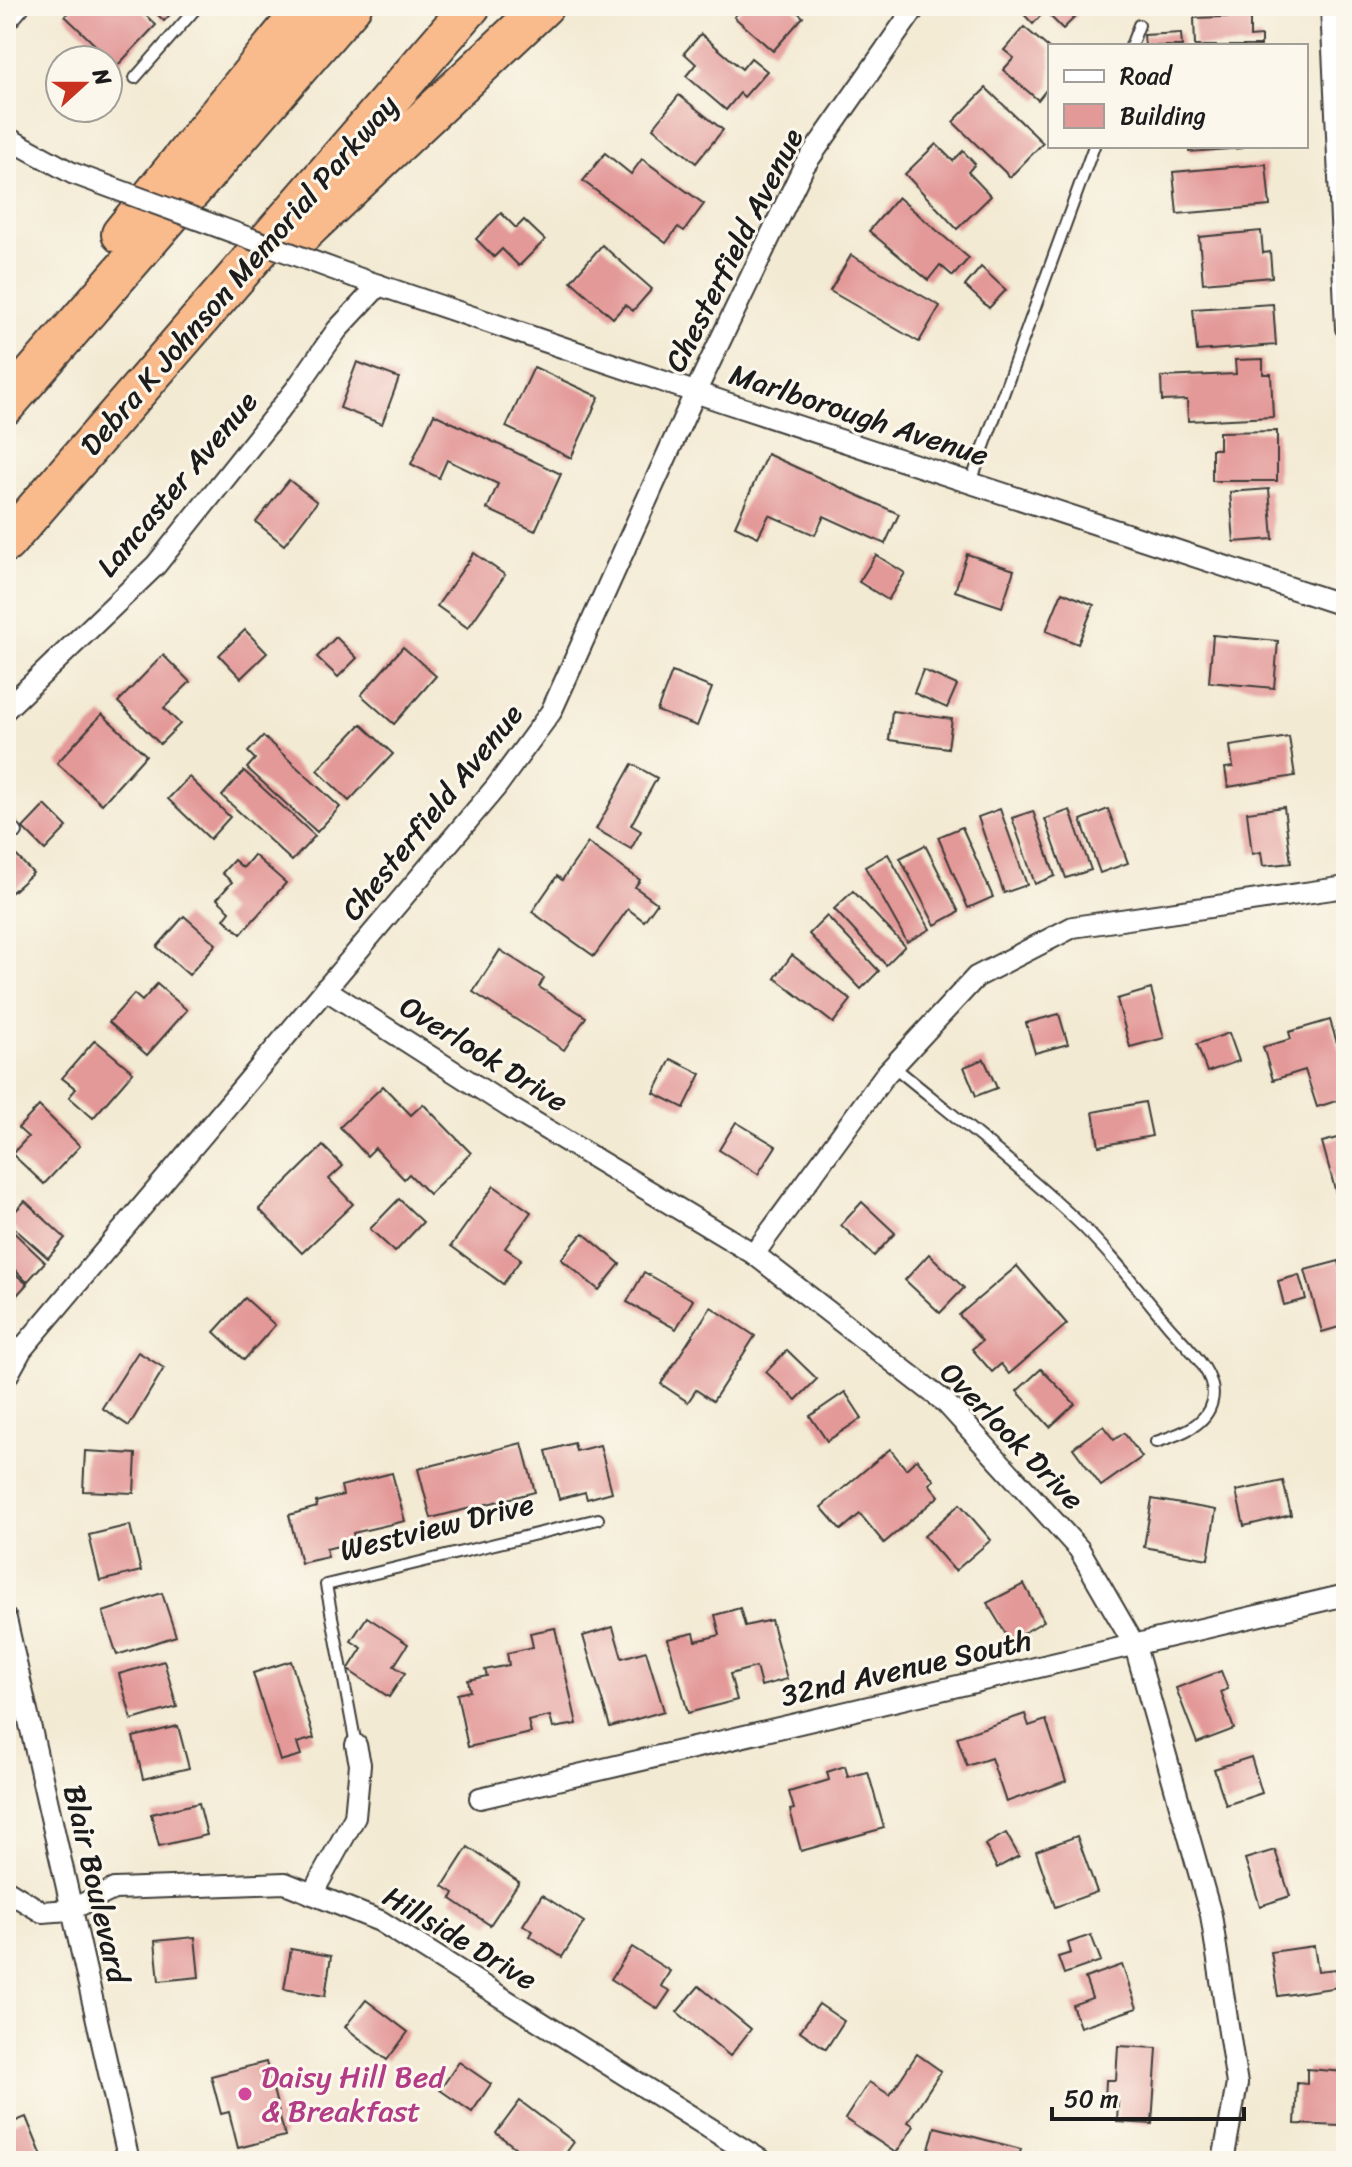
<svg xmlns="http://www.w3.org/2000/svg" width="1352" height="2167" viewBox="0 0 1352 2167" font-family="Sriracha,sans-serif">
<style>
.building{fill:#e39998}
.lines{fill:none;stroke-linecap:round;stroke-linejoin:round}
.lane-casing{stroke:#3c3b37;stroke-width:14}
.street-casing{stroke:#3c3b37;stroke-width:24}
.highway-casing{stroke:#3c3b37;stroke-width:42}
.lane{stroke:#fff;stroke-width:10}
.street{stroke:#fff;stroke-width:20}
.highway{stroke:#fabb8c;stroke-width:38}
.street-bridge-casing{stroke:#3c3b37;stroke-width:24;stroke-linecap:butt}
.street-bridge{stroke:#fff;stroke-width:20}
.hotel-dot{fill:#d1479c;stroke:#fbf7ec;stroke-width:3}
.labels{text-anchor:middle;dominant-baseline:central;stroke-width:6;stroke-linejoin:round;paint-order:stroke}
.street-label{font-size:30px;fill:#1c1c1c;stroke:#fbf7ec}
.hotel-label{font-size:30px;fill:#b23c85;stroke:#fbf7ec;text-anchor:start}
</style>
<rect width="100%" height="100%" fill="#fbf7ec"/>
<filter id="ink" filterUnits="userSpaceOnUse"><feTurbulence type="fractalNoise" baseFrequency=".0125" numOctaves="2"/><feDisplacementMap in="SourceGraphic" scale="16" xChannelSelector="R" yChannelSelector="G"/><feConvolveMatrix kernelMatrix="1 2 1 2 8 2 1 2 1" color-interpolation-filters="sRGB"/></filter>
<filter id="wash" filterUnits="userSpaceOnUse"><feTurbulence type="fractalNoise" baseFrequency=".006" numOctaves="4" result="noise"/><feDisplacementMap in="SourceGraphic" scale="32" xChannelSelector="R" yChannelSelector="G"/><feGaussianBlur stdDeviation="1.8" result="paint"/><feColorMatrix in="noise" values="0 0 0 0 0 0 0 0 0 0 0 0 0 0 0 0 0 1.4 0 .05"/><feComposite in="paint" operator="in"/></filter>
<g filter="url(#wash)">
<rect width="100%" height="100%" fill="#f3ead3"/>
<g id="blocks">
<g class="building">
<polygon points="74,6 136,6 156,25 117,66 65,16"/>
<polygon points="149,6 178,6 164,21"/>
<polygon points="744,6 791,6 803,17 773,51 734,17"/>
<polygon points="1016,6 1086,6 1063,29 1045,11 1033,24"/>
<polygon points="1250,16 1250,37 1261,36 1261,46 1195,46 1194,18"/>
<polygon points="1024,27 1050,49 1050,85 1038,100 1003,70 1014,58 1004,50"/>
<polygon points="1181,33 1182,46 1145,46 1144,35"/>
<polygon points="701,34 742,69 751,58 767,71 744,97 740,93 726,110 686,76 696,64 684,53"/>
<polygon points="986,88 1043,143 1010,177 953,122"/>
<polygon points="679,95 723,130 696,163 653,128"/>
<polygon points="936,144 953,161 963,151 975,164 968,172 991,196 957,229 905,174"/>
<polygon points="1189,146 1243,146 1243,148 1189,152"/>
<polygon points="605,153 631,174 642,159 704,204 684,231 678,227 666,243 583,181"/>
<polygon points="1266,164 1270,206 1177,214 1173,172"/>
<polygon points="898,197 969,258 953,276 940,265 928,280 869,231"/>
<polygon points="501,213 516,228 524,220 545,240 519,266 502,249 494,257 476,239"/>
<polygon points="1261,231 1263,253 1270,252 1272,277 1203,283 1199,237"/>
<polygon points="602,245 652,289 633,311 625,305 613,318 571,281"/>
<polygon points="851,255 940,306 919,342 830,291"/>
<polygon points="981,267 1006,290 989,308 965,286"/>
<polygon points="1273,304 1276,345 1197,351 1193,309"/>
<polygon points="1263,359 1263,374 1271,374 1273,417 1188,421 1187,400 1162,401 1161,377 1236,374 1235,360"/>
<polygon points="357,362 399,378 382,424 340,408"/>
<polygon points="534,367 599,397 571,458 506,427"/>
<polygon points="434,414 561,474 535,531 487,509 498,484 447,460 439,478 411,464"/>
<polygon points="1277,431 1277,481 1212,481 1212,449 1219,449 1219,432"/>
<polygon points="767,454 899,514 885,544 824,516 815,535 769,515 758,537 735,526"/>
<polygon points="289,480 317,502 284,545 256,522"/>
<polygon points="1269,489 1273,539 1234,542 1230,492"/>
<polygon points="474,553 505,575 468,628 437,606"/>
<polygon points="967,554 1014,570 1002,607 955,591"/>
<polygon points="876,555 905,573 888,600 859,582"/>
<polygon points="1062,592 1094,605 1078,644 1046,631"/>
<polygon points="245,630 267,653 241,678 219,655"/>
<polygon points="1213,635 1278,641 1274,688 1209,682"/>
<polygon points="336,637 357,658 338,677 317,657"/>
<polygon points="403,647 436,676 394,724 361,695"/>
<polygon points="163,655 190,682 164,708 180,724 160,744 118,702"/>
<polygon points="923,670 957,685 947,708 914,693"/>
<polygon points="672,672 712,688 697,726 657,711"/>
<polygon points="892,711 952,719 948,748 889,740"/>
<polygon points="102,714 146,755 102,804 57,763"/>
<polygon points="361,724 393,754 349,801 317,770"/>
<polygon points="263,736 340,807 317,832 247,768 255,759 248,752"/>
<polygon points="1289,737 1295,776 1228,787 1225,768 1233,767 1230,746"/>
<polygon points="632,764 657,778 631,825 641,831 631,849 596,829"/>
<polygon points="244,771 315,836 292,861 222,796"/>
<polygon points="189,777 230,817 210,839 168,799"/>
<polygon points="45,805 67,827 45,850 23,828"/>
<polygon points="1284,807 1291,863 1263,866 1261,852 1252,854 1247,812"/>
<polygon points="1000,809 1027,885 1004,893 978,817"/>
<polygon points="1108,809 1128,863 1100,873 1081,820"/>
<polygon points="1070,810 1091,870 1066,878 1045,819"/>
<polygon points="1033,811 1055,876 1035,884 1012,818"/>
<polygon points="962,827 993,897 968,908 938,837"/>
<polygon points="588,843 640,880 635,887 657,903 644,921 628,909 594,956 532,912 557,876 562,880"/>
<polygon points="925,845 959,912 935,925 900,858"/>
<polygon points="9,848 33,873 12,892 6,886 6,851"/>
<polygon points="888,854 930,929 907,942 865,867"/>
<polygon points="254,855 286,883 241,934 224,919 230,911 217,899 232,882 222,873 234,860 243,868"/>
<polygon points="853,891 905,946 886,965 834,909"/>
<polygon points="184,916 216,944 189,975 157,947"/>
<polygon points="827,916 879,971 861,989 809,934"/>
<polygon points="500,950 544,978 539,987 586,1017 564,1050 473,992"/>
<polygon points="792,955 851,1000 833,1023 775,978"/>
<polygon points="157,984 187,1010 147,1055 109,1022 134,994 142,1001"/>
<polygon points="1151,989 1164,1038 1130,1047 1117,999"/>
<polygon points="1059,1014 1068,1044 1035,1053 1026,1023"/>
<polygon points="1330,1020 1346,1073 1346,1098 1317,1107 1305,1070 1273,1080 1263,1047 1291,1039 1289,1032"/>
<polygon points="1229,1033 1239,1061 1207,1072 1197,1044"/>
<polygon points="95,1040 133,1072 93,1118 69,1097 76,1089 62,1078"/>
<polygon points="671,1059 701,1074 684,1108 654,1093"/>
<polygon points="984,1059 997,1088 976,1096 964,1067"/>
<polygon points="383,1086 411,1115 423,1104 471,1153 429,1194 409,1174 404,1179 375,1148 367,1156 340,1127"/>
<polygon points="1145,1102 1152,1136 1099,1146 1093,1112"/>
<polygon points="39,1106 80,1146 44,1184 12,1154 28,1137 18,1128"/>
<polygon points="736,1122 776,1146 758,1174 719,1150"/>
<polygon points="1346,1136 1346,1191 1336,1193 1322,1142"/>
<polygon points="323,1146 343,1166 329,1179 353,1204 302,1253 259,1209"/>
<polygon points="494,1186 531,1212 505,1248 521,1259 503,1284 451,1246"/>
<polygon points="399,1199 423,1222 395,1252 370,1229"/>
<polygon points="25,1201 65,1238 48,1258 6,1221"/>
<polygon points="862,1202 895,1233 874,1256 841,1225"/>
<polygon points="6,1225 45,1262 27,1282 6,1261"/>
<polygon points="583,1233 620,1264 599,1290 561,1259"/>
<polygon points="929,1254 964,1288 940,1313 905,1280"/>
<polygon points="1339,1261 1346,1286 1346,1325 1322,1332 1305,1270"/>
<polygon points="6,1266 27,1284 8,1305 6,1302"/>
<polygon points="1017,1266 1067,1324 1009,1374 1001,1364 992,1372 972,1349 982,1341 959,1315"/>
<polygon points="644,1272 693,1300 676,1329 627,1302"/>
<polygon points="1299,1275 1306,1299 1284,1305 1278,1281"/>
<polygon points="245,1298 275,1325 244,1360 214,1332"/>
<polygon points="711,1307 755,1336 713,1401 696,1390 688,1402 661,1384"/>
<polygon points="787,1350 817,1379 796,1400 766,1372"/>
<polygon points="138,1352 164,1368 129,1426 102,1408"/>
<polygon points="1041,1369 1075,1404 1050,1427 1017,1391"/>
<polygon points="845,1392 862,1418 827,1441 810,1416"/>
<polygon points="1103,1426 1114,1440 1124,1433 1142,1457 1101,1486 1073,1448"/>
<polygon points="522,1443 535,1492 431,1518 418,1469"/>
<polygon points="574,1443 576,1451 600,1445 612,1492 587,1499 585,1492 559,1499 546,1451"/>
<polygon points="890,1449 906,1469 917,1459 934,1480 929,1484 939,1496 884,1543 860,1514 841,1530 821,1507"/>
<polygon points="85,1451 136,1454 134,1493 83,1491"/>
<polygon points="392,1473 405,1521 353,1533 355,1542 326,1549 328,1557 301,1563 289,1515 317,1507 316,1502 343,1495 341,1486"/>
<polygon points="1283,1481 1291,1515 1244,1526 1236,1491"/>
<polygon points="1152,1499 1216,1510 1208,1559 1144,1547"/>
<polygon points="960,1504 991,1540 955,1571 924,1536"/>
<polygon points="130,1525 141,1571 100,1581 89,1535"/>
<polygon points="1024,1584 1044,1621 1010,1641 987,1603"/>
<polygon points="162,1593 176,1636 117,1655 103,1612"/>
<polygon points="740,1608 745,1626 771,1620 787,1679 761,1686 756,1667 730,1674 737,1700 688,1713 668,1639 694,1633 696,1641 720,1635 715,1615"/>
<polygon points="367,1617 408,1644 394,1666 405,1673 389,1697 348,1670 362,1648 351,1641"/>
<polygon points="613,1627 622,1658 646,1651 664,1711 610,1727 583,1636"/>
<polygon points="555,1628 577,1724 553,1728 550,1716 528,1721 531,1733 468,1747 457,1694 470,1691 468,1680 487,1676 485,1670 509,1665 507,1653 533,1647 530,1633"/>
<polygon points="164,1661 177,1707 132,1720 119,1674"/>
<polygon points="291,1661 314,1738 297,1743 301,1755 280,1761 253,1673"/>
<polygon points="1221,1671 1228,1689 1221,1692 1234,1729 1197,1743 1176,1688"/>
<polygon points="1025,1714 1029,1726 1046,1720 1066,1781 1006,1802 991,1758 967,1766 957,1737"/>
<polygon points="178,1726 189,1768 143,1779 133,1737"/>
<polygon points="1251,1757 1262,1793 1226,1805 1214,1769"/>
<polygon points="845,1766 848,1777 868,1772 884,1828 801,1851 790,1810 794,1809 789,1792 829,1780 827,1772"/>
<polygon points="199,1803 207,1835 159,1846 151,1814"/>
<polygon points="1006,1833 1019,1856 997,1868 985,1845"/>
<polygon points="1077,1836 1097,1892 1055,1907 1036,1851"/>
<polygon points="468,1847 519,1882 490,1925 451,1899 454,1893 443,1886"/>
<polygon points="1275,1850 1290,1896 1260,1906 1245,1859"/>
<polygon points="542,1895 584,1922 562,1957 530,1936 533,1931 523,1925"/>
<polygon points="1091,1935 1101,1961 1064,1974 1058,1957 1071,1953 1068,1943"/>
<polygon points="195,1937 199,1977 159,1981 155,1941"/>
<polygon points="1314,1946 1318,1971 1336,1969 1339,1987 1278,1996 1271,1952"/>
<polygon points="632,1947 670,1971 661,1986 670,1991 658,2009 611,1979"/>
<polygon points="291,1949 331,1956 325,1996 284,1989"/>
<polygon points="1122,1965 1137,2008 1080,2027 1072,2005 1092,1998 1085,1978"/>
<polygon points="699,1986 751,2029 730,2056 677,2012"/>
<polygon points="366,2000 408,2032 387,2060 345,2027"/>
<polygon points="819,2004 844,2021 826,2049 800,2031"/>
<polygon points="1118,2046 1157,2048 1152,2124 1117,2122 1118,2102 1105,2102 1106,2080 1116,2080"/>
<polygon points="917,2054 941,2071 908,2122 914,2126 896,2153 845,2119 869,2082 890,2095"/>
<polygon points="266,2062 285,2136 238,2148 229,2112 221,2114 211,2076"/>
<polygon points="459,2062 491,2084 472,2112 440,2090"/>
<polygon points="1307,2069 1346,2072 1346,2091 1342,2091 1340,2126 1295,2124 1297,2083 1307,2084"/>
<polygon points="520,2101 574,2142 560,2161 533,2161 496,2133"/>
<polygon points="26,2117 44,2161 6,2161 6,2125"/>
<polygon points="935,2127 1021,2149 1018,2161 926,2161"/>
</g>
</g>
</g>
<g filter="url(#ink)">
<use href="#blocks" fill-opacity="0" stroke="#3c3b37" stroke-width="2"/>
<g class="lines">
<g class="lane-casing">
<g id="lane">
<polyline points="1131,46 1139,25"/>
<polyline points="135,78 198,6"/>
<polyline points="971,482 1094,146"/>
<polyline points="6,818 17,832"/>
<path d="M 893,1066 C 954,1116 1017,1165 1075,1219 C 1109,1251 1138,1289 1168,1325 C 1184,1344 1219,1373 1212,1401 C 1206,1427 1177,1435 1156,1442"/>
<polyline points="356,1745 326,1585 598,1519"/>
</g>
</g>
<g class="street-casing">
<g id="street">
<polyline points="1331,6 1346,328"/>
<polyline points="6,21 19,6"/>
<polyline points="6,137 72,173"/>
<polyline points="355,277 727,403 1346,606"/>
<polyline points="6,709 156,565 296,389 337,330 379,285"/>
<polyline points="325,989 509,1107 754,1254 945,1402 1079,1549 1135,1646 1211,1915 1237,2084 1223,2161"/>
<polyline points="754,1254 885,1075 976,977 1073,927 1346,887"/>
<polyline points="6,1378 22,1349 496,787 551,712 695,393 804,166 916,6"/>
<polyline points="6,1619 129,2161"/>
<polyline points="480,1798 1346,1595"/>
<polyline points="6,1890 42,1912 70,1910 114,1889 285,1883 380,1921 762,2161"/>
<polyline points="312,1894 355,1817 360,1764 356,1745"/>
</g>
</g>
<g class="highway-casing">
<g id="highway">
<polyline points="121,234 306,6"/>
<polyline points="299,237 544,6"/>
<polyline points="6,405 352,6"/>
<polyline points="6,543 471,6"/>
</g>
</g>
<use href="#lane" class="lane"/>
<use href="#street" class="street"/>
<use href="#highway" class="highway"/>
<g class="street-bridge-casing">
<polyline id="street-bridge" points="72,173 355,277"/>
</g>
<use href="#street-bridge" class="street-bridge"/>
</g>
</g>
<circle class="hotel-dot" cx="245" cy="2094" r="8"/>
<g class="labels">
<g class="street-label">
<text transform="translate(734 250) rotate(-63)">Chesterfield Avenue</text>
<text transform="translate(239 275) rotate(-49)">Debra K Johnson Memorial Parkway</text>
<text transform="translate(859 415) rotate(18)">Marlborough Avenue</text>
<text transform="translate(177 484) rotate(-50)">Lancaster Avenue</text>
<text transform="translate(432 812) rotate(-51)">Chesterfield Avenue</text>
<text transform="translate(484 1054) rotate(32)">Overlook Drive</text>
<text transform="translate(1012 1436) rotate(46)">Overlook Drive</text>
<text transform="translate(437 1527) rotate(-14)">Westview Drive</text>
<text transform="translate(906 1668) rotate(-13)">32nd Avenue South</text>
<text transform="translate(96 1884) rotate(77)">Blair Boulevard</text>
<text transform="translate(460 1938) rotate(31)">Hillside Drive</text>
</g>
<g class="hotel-label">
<text x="261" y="2077">Daisy Hill Bed<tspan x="261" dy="34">&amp; Breakfast</tspan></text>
</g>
</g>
<rect width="1352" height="2167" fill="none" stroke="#fbf7ec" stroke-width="32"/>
<rect x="1048" y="44" width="260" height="104" fill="#fbf7ec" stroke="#a29f99" stroke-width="2"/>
<rect x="1064" y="70" width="40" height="12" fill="#ffffff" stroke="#a29f99" stroke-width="2"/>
<text x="1120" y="84" font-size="24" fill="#1c1c1c">Road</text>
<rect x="1064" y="104" width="40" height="24" fill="#e39998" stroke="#a29f99" stroke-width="2"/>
<text x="1120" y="124" font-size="24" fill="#1c1c1c">Building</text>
<g transform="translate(84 84) rotate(69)"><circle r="38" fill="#fbf7ec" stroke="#a29f99" stroke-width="2"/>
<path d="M0-6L14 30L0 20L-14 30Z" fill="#c8321e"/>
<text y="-12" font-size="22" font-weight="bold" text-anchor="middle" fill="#1c1c1c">N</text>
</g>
<path d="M1052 2107v12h192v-12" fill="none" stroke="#1c1c1c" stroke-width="4"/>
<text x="1064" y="2107" font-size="24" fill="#1c1c1c" stroke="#fbf7ec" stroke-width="6" paint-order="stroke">50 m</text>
</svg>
